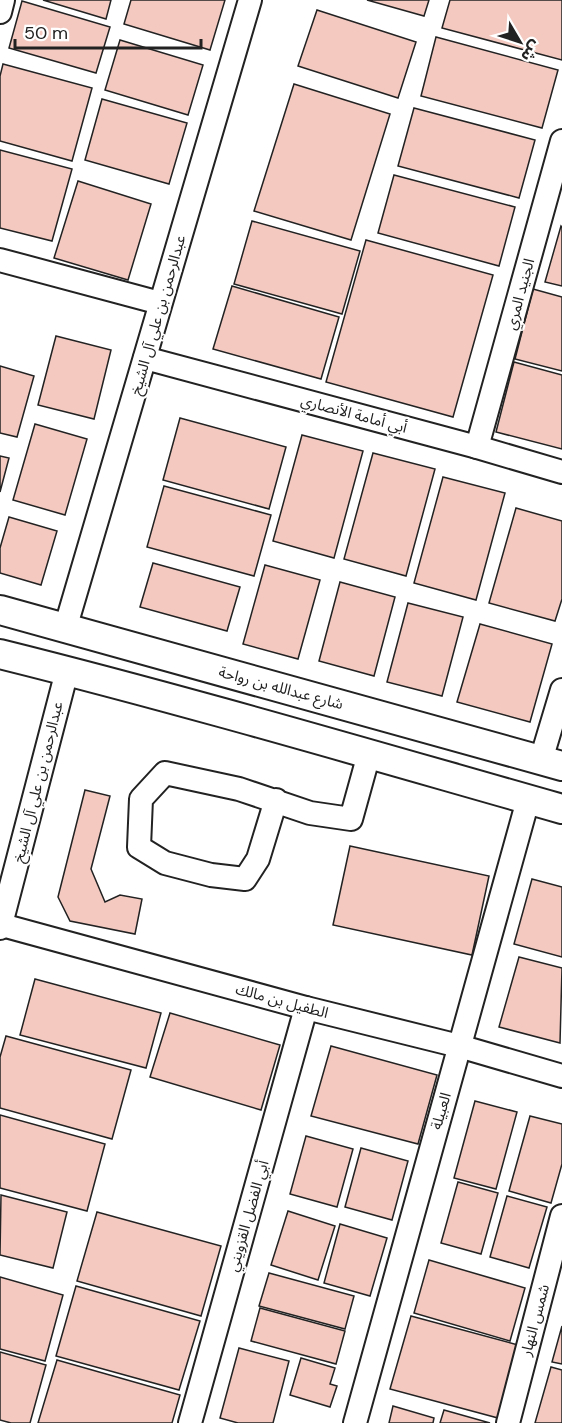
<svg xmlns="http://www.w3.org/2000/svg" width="562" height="1423" viewBox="0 0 562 1423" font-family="'DM Sans','Noto Sans Arabic',sans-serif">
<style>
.building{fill:#f3c9c0;stroke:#222;stroke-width:1.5}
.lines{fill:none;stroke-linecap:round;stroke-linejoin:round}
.minor-casing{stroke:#222;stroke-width:26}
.tertiary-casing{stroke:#222;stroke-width:32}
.minor{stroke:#fff;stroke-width:22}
.tertiary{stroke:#fff;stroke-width:28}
.labels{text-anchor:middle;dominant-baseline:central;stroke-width:4.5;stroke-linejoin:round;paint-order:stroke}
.street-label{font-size:15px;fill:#222;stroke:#fff}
</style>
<rect width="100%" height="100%" fill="#fff"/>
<g class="building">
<polygon points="43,0 111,0 106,19"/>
<polygon points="131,0 225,0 210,50 124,24"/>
<polygon points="367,0 429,0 424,16"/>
<polygon points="450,0 562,0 562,60 442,28"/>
<polygon points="22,1 110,27 96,73 9,48"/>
<polygon points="317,10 416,42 398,98 298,66"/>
<polygon points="436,37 558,70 542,128 421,96"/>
<polygon points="120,40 203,65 188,115 105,90"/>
<polygon points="3,64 92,88 72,161 0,141 0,76"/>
<polygon points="294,84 390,114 351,240 254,211"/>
<polygon points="102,99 187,123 169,184 85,160"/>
<polygon points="414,108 535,140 519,198 398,166"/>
<polygon points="0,150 72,169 52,241 0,228"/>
<polygon points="394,175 515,207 499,266 378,233"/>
<polygon points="78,181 151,204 128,280 54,258"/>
<polygon points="252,221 360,251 342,314 234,284"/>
<polygon points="561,226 562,227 562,286 545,282"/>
<polygon points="366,240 493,275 453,417 326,382"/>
<polygon points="232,286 339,317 321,379 213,349"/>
<polygon points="533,289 562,297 562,371 515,359"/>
<polygon points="56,336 111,350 94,419 38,405"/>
<polygon points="514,362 562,375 562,449 496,432"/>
<polygon points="0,366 34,376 17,437 0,433"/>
<polygon points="180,418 286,447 269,509 163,480"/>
<polygon points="35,424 87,439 65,515 13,500"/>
<polygon points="302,435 363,451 334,558 273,541"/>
<polygon points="373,453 435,469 406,576 344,559"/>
<polygon points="0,456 9,458 0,492"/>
<polygon points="443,477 505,493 476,600 414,583"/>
<polygon points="164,486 271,515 254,576 147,547"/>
<polygon points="516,508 562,521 562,599 555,621 489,603"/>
<polygon points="9,517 57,531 41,585 0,573 0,548"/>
<polygon points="153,563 240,587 227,631 140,607"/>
<polygon points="265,565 320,580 298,659 243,644"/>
<polygon points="340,582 395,597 374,676 319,661"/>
<polygon points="408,603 463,617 442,696 387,682"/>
<polygon points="480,624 552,644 530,722 457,702"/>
<polygon points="85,790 110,796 91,869 105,902 120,895 142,899 135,934 70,921 58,897"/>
<polygon points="350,846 489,876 472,955 333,925"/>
<polygon points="532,879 562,887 562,957 514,944"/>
<polygon points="519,957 562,968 560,1043 499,1027"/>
<polygon points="35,979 161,1013 146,1068 20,1035"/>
<polygon points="170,1013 280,1045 261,1110 150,1077"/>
<polygon points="6,1036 131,1070 112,1139 0,1108 0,1057"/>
<polygon points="331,1046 437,1075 418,1144 311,1116"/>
<polygon points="475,1101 517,1112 496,1189 454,1178"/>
<polygon points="0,1115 105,1144 87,1211 0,1188"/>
<polygon points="530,1116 562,1124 562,1164 551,1203 509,1191"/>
<polygon points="306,1136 353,1149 337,1207 290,1194"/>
<polygon points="361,1148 408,1161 392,1220 345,1207"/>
<polygon points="458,1182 498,1193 481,1254 441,1243"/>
<polygon points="1,1195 67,1212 53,1268 0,1255"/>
<polygon points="507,1196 547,1207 529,1268 490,1257"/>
<polygon points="288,1211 335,1226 318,1280 271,1265"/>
<polygon points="97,1212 221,1246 201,1316 77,1281"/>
<polygon points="340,1224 387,1238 370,1296 324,1283"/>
<polygon points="429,1260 525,1288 510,1341 414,1313"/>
<polygon points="269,1273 354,1296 345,1329 259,1306"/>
<polygon points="0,1277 63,1295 45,1361 0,1349"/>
<polygon points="76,1286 200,1321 179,1390 56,1356"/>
<polygon points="260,1308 345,1331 336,1364 251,1341"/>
<polygon points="411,1316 518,1345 498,1418 390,1389"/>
<polygon points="562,1326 562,1364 552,1362"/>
<polygon points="239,1348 289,1361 273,1423 238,1423 220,1418"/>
<polygon points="0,1352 46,1365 30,1423 11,1423 0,1420"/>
<polygon points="301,1358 335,1368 330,1384 337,1386 330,1407 290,1395"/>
<polygon points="57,1360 180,1395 172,1423 38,1423"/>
<polygon points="551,1367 562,1370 562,1423 535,1423"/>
<polygon points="393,1406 434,1418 433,1423 389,1423"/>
<polygon points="444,1410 490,1423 440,1423"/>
</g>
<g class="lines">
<g class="minor-casing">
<g id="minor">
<polyline points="0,12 3,0"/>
<polyline points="0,260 160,303"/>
<polyline points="145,358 477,447 562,472"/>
<polyline points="477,447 562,141"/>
<polyline points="65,629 250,0"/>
<polyline points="541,760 562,690"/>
<polyline points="276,800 258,859 245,879 211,875 165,863 139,847 141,799 165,773 239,789 310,813 351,819 369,754"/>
<polyline points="2,925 306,1008 459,1046 562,1076"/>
<polyline points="0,928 67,671"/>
<polyline points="190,1423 306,1008"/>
<polyline points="355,1423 528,800"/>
<polyline points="508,1423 562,1216"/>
</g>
</g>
<g class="tertiary-casing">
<g id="tertiary">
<polyline points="0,610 562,766"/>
<path d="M 0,654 C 189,701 375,756 562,809"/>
</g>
</g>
<use href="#minor" class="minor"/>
<use href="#tertiary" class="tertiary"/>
</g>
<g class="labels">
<g class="street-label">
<text transform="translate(520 294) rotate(-75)">الجنيد المري</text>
<text transform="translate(158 315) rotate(-74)">عبدالرحمن بن علي آل الشيخ</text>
<text transform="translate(354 414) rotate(15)">أبي أمامة الأنصاري</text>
<text transform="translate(281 688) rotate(15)">شارع عبدالله بن رواحة</text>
<text transform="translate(38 782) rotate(-76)">عبدالرحمن بن علي آل الشيخ</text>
<text transform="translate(282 1001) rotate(15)">الطفيل بن مالك</text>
<text transform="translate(441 1111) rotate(-74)">العبيلة</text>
<text transform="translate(248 1216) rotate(-74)">أبي الفضل القزويني</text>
<text transform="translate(535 1320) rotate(-75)">شمس النهار</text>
</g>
</g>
<g transform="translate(520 42) rotate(129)" stroke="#ffffff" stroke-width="4.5" paint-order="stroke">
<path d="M0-4.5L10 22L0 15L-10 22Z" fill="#222222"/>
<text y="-9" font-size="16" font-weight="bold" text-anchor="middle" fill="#222222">ش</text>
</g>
<path d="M15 39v9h186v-9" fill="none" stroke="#222222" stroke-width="3"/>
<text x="24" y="39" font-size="18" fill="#222222" stroke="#ffffff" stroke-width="4.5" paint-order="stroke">50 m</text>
</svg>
